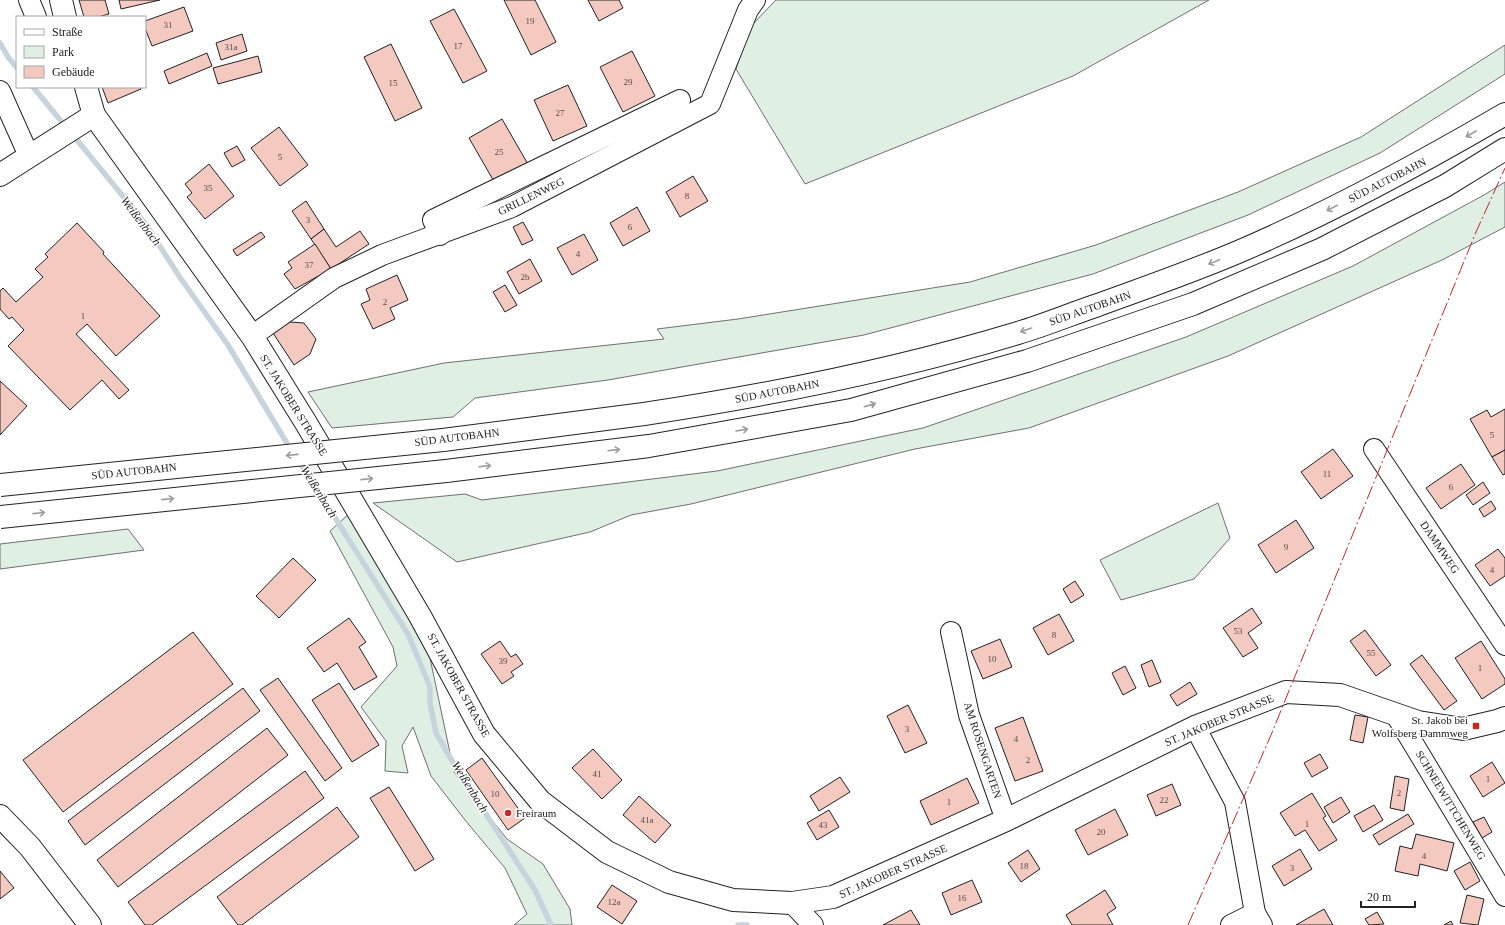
<svg xmlns="http://www.w3.org/2000/svg" width="1505" height="925" viewBox="0 0 1505 925" font-family="Georgia,serif">
<style>
.green{fill:#e0efe3;stroke:#6f6f6f}
.lines{fill:none;stroke-linecap:round;stroke-linejoin:round}
.stream{stroke:#c7d3dd;stroke-width:5.5}
.building{fill:#f3c9c0;stroke:#222}
.minor-casing{stroke:#222;stroke-width:22}
.major-casing{stroke:#222;stroke-width:24}
.highway-casing{stroke:#222;stroke-width:24}
.minor{stroke:#fff;stroke-width:20}
.major{stroke:#fff;stroke-width:22}
.highway{stroke:#fff;stroke-width:22}
.highway-bridge-casing{stroke:#222;stroke-width:24;stroke-linecap:butt}
.highway-bridge{stroke:#fff;stroke-width:22}
.power{stroke:#c62828;stroke-width:1;stroke-dasharray:14 3 2 3;stroke-linecap:butt}
.oneway{stroke:#9c9c9c}
.poi-dot{fill:#c62828;stroke:#fff;stroke-width:1.5}
.labels{text-anchor:middle;dominant-baseline:central;stroke-width:3;stroke-linejoin:round;paint-order:stroke}
.number-label{font-size:9px;fill:#564c4a}
.street-label{font-size:11px;fill:#222;stroke:#fff}
.poi-label{font-size:11px;fill:#222;stroke:#fff;text-anchor:end}
.water-label{font-size:12px;font-style:italic;fill:#222;stroke:#fff}
</style>
<rect width="100%" height="100%" fill="#fff"/>
<g class="green">
<polygon points="776,0 1209,0 1073,76 805,184 736,69 749,28"/>
<polygon points="1505,45 1505,74 1380,153 1248,215 1093,274 864,335 608,380 475,398 453,417 332,428 308,392 444,363 664,339 657,329 738,319 970,282 1096,245 1238,192 1361,137"/>
<polygon points="1505,182 1505,227 1442,260 1228,356 1029,428 915,449 691,504 631,515 590,532 457,562 373,503 465,494 482,500 717,471 923,428 1186,337 1353,266 1484,195"/>
<polygon points="1218,503 1230,538 1194,579 1121,600 1100,560"/>
<polygon points="351,512 430,658 454,772 507,839 543,864 570,909 572,925 514,925 527,914 505,868 465,820 431,776 413,727 402,746 408,773 385,771 386,741 361,707 397,666 393,647 330,531"/>
<polygon points="128,529 144,550 0,569 0,544"/>
</g>
<g class="lines">
<g class="stream">
<polyline points="0,43 8,57 17,68"/>
<polyline points="33,87 66,127"/>
<polyline points="72,134 145,223 179,276 228,345 291,450"/>
<polyline points="298,460 311,480"/>
<polyline points="317,489 408,634 430,687 430,703 436,733 455,766 535,890 551,925"/>
<polyline points="738,925 747,925"/>
</g>
</g>
<g class="building">
<polygon points="79,0 105,0 109,14 98,17 84,17"/>
<polygon points="119,0 160,0 121,9"/>
<polygon points="504,0 535,0 556,42 531,55"/>
<polygon points="588,0 619,0 623,8 599,21"/>
<polygon points="184,7 193,31 152,46 145,28 145,21"/>
<polygon points="454,9 487,71 463,83 430,21"/>
<polygon points="242,34 247,51 221,60 216,43"/>
<polygon points="391,44 422,108 395,121 364,57"/>
<polygon points="632,51 655,96 623,112 600,67"/>
<polygon points="207,53 212,66 169,84 164,71"/>
<polygon points="258,56 262,72 218,84 213,68"/>
<polygon points="568,85 587,126 553,141 534,100"/>
<polygon points="102,87 140,87 141,89 108,103"/>
<polygon points="502,119 529,166 496,185 469,138"/>
<polygon points="279,127 308,165 280,186 251,148"/>
<polygon points="237,146 245,160 232,167 224,153"/>
<polygon points="209,164 234,196 205,219 187,197 192,193 185,184"/>
<polygon points="693,176 708,201 680,217 666,192"/>
<polygon points="306,201 324,229 311,239 292,211"/>
<polygon points="637,207 650,231 623,246 610,223"/>
<polygon points="523,222 533,240 522,245 513,227"/>
<polygon points="77,223 104,252 103,254 160,316 116,356 87,324 76,334 129,390 119,399 102,380 70,410 8,346 24,330 12,317 9,319 0,309 0,291 3,288 16,302 43,277 35,269 48,257 45,254"/>
<polygon points="324,229 336,247 360,231 369,244 331,269 311,239"/>
<polygon points="261,232 265,237 237,256 233,250"/>
<polygon points="584,234 598,260 572,275 557,248"/>
<polygon points="315,244 331,269 295,289 284,274 292,268 288,262"/>
<polygon points="530,259 542,281 519,294 507,272"/>
<polygon points="397,275 408,300 390,308 395,319 373,329 361,304 370,300 366,289"/>
<polygon points="505,285 517,305 505,312 493,292"/>
<polygon points="290,322 304,323 316,339 310,354 294,365 273,333"/>
<polygon points="0,381 27,406 0,435"/>
<polygon points="1505,409 1505,450 1492,457 1470,419 1487,410 1491,417"/>
<polygon points="1333,449 1353,476 1321,499 1301,472"/>
<polygon points="1505,450 1505,474 1503,475 1492,457"/>
<polygon points="1461,464 1475,485 1441,509 1426,488"/>
<polygon points="1483,482 1490,493 1473,505 1466,495"/>
<polygon points="1491,501 1496,509 1484,517 1479,509"/>
<polygon points="1296,520 1314,548 1276,573 1258,545"/>
<polygon points="1498,549 1505,558 1505,576 1490,586 1475,565"/>
<polygon points="293,558 316,580 279,618 256,596"/>
<polygon points="1075,581 1084,595 1071,603 1063,589"/>
<polygon points="1252,608 1262,623 1248,633 1258,648 1243,657 1223,628"/>
<polygon points="1059,614 1074,641 1048,655 1033,628"/>
<polygon points="349,618 366,642 359,647 377,677 354,690 337,663 324,672 307,648"/>
<polygon points="1365,630 1391,665 1376,676 1350,641"/>
<polygon points="193,632 233,684 63,812 23,760"/>
<polygon points="1000,639 1012,667 983,679 971,651"/>
<polygon points="500,641 511,657 516,654 523,664 511,672 514,676 502,684 481,654"/>
<polygon points="1481,641 1505,679 1505,684 1482,699 1455,658"/>
<polygon points="1422,655 1457,701 1444,710 1410,664"/>
<polygon points="1152,660 1161,682 1149,687 1141,665"/>
<polygon points="1125,666 1136,688 1123,695 1112,673"/>
<polygon points="278,678 342,768 325,781 260,690"/>
<polygon points="1190,682 1197,694 1177,706 1170,695"/>
<polygon points="339,683 379,745 352,762 312,700"/>
<polygon points="243,688 260,711 85,845 68,821"/>
<polygon points="908,705 927,743 905,753 887,716"/>
<polygon points="1355,715 1368,717 1363,743 1350,740"/>
<polygon points="1023,717 1043,771 1015,781 995,728"/>
<polygon points="267,728 288,755 118,887 97,860"/>
<polygon points="593,749 622,780 602,799 572,768"/>
<polygon points="1320,754 1328,768 1312,777 1304,763"/>
<polygon points="482,758 525,818 508,830 466,770"/>
<polygon points="1492,762 1505,783 1483,797 1470,776"/>
<polygon points="305,771 324,798 152,925 145,925 128,902"/>
<polygon points="1395,776 1409,779 1404,811 1390,808"/>
<polygon points="840,777 850,792 819,811 810,796"/>
<polygon points="967,778 979,803 931,825 920,801"/>
<polygon points="1172,784 1181,805 1156,816 1147,795"/>
<polygon points="389,787 434,859 415,871 370,798"/>
<polygon points="1312,793 1326,816 1323,818 1337,840 1319,851 1305,830 1295,836 1280,813"/>
<polygon points="639,796 671,825 655,843 623,815"/>
<polygon points="1341,797 1350,812 1333,823 1324,807"/>
<polygon points="1374,805 1383,820 1363,832 1354,816"/>
<polygon points="337,807 359,837 242,925 238,925 217,897"/>
<polygon points="1115,809 1128,835 1088,855 1075,830"/>
<polygon points="829,810 839,827 817,840 807,823"/>
<polygon points="1408,814 1414,824 1379,845 1373,835"/>
<polygon points="1484,817 1492,832 1482,838 1473,822"/>
<polygon points="1416,834 1454,843 1447,871 1420,864 1418,876 1395,871 1400,846 1412,849"/>
<polygon points="1300,849 1312,869 1284,886 1272,866"/>
<polygon points="1028,850 1040,869 1021,882 1008,863"/>
<polygon points="1470,862 1480,881 1465,890 1454,871"/>
<polygon points="0,871 14,888 0,899"/>
<polygon points="972,880 982,902 951,915 942,893"/>
<polygon points="612,885 637,901 622,924 597,907"/>
<polygon points="1105,890 1116,908 1107,914 1113,925 1072,925 1066,915"/>
<polygon points="1467,895 1484,899 1478,925 1460,923"/>
<polygon points="1324,909 1333,925 1296,925"/>
<polygon points="911,910 920,925 883,925"/>
<polygon points="1377,912 1384,924 1369,925 1365,919"/>
<polygon points="1451,921 1453,925 1444,925"/>
</g>
<g class="lines">
<g class="minor-casing">
<g id="minor">
<polyline points="29,0 36,17"/>
<polyline points="0,91 29,156"/>
<polyline points="440,235 433,220 680,100"/>
<polyline points="252,336 334,278 382,255 512,207 710,104 748,10 755,0"/>
<polyline points="1374,449 1505,645"/>
<polyline points="951,632 969,715 1006,820"/>
<polyline points="1396,715 1505,896"/>
<polyline points="1195,727 1235,802 1255,913 1262,925"/>
<polyline points="792,903 813,925"/>
<polyline points="1231,925 1255,913"/>
</g>
</g>
<g class="major-casing">
<g id="major">
<polyline points="61,0 65,17"/>
<polyline points="86,87 94,115 252,336 306,423 420,616 484,734 540,801 607,852 669,882 733,900 792,903 833,897 1006,820 1195,727 1286,692 1340,695 1418,722 1463,729 1497,721 1505,718"/>
<polyline points="0,175 94,115"/>
<polyline points="0,816 30,847 90,925"/>
</g>
</g>
<g class="highway-casing">
<g id="highway">
<path d="M 443,440 C 510,431 577,423 644,414 C 770,395 896,370 1018,333 C 1045,325 1071,314 1098,305 C 1147,287 1197,270 1245,249 C 1335,210 1421,163 1505,114"/>
<polyline points="446,471 649,446 851,410 1027,361 1193,304 1322,249 1445,186 1505,149"/>
</g>
</g>
<use href="#minor" class="minor"/>
<use href="#major" class="major"/>
<use href="#highway" class="highway"/>
<g class="highway-bridge-casing">
<g id="highway-bridge">
<polyline points="0,485 443,440"/>
<polyline points="0,517 446,471"/>
</g>
</g>
<use href="#highway-bridge" class="highway-bridge"/>
<polyline class="power" points="1188,925 1271,735 1476,232 1505,168"/>
</g>
<defs><path id="oneway-shaft" d="M-6 0H5M1.5-3L5.5 0L1.5 3" fill="none" stroke-width="1.6" stroke-linecap="round" stroke-linejoin="round"/></defs>
<g class="oneway">
<use href="#oneway-shaft" transform="translate(1471 134) rotate(150)"/>
<use href="#oneway-shaft" transform="translate(1332 208) rotate(153)"/>
<use href="#oneway-shaft" transform="translate(1214 262) rotate(158)"/>
<use href="#oneway-shaft" transform="translate(1026 330) rotate(161)"/>
<use href="#oneway-shaft" transform="translate(870 405) rotate(-16)"/>
<use href="#oneway-shaft" transform="translate(742 430) rotate(-10)"/>
<use href="#oneway-shaft" transform="translate(614 450) rotate(-7)"/>
<use href="#oneway-shaft" transform="translate(292 455) rotate(174)"/>
<use href="#oneway-shaft" transform="translate(485 466) rotate(-7)"/>
<use href="#oneway-shaft" transform="translate(367 479) rotate(-6)"/>
<use href="#oneway-shaft" transform="translate(168 499) rotate(-6)"/>
<use href="#oneway-shaft" transform="translate(39 513) rotate(-6)"/>
</g>
<g class="poi-dot">
<rect x="1472" y="722" width="8" height="8" rx="2"/>
<circle cx="508" cy="813" r="4"/>
</g>
<g class="labels">
<g class="number-label">
<text x="530" y="21">19</text>
<text x="168" y="25">31</text>
<text x="458" y="46">17</text>
<text x="231" y="47">31a</text>
<text x="628" y="82">29</text>
<text x="393" y="83">15</text>
<text x="560" y="113">27</text>
<text x="499" y="152">25</text>
<text x="280" y="157">5</text>
<text x="208" y="188">35</text>
<text x="687" y="196">8</text>
<text x="308" y="220">3</text>
<text x="630" y="227">6</text>
<text x="578" y="254">4</text>
<text x="309" y="265">37</text>
<text x="525" y="277">2b</text>
<text x="385" y="302">2</text>
<text x="83" y="316">1</text>
<text x="1492" y="435">5</text>
<text x="1327" y="474">11</text>
<text x="1451" y="487">6</text>
<text x="1286" y="547">9</text>
<text x="1492" y="570">4</text>
<text x="1238" y="631">53</text>
<text x="1054" y="635">8</text>
<text x="1371" y="653">55</text>
<text x="992" y="659">10</text>
<text x="503" y="661">39</text>
<text x="1480" y="668">1</text>
<text x="907" y="729">3</text>
<text x="1016" y="739">4</text>
<text x="1028" y="760">2</text>
<text x="597" y="774">41</text>
<text x="1488" y="779">1</text>
<text x="1399" y="793">2</text>
<text x="495" y="794">10</text>
<text x="1164" y="800">22</text>
<text x="949" y="802">1</text>
<text x="647" y="820">41a</text>
<text x="1307" y="824">1</text>
<text x="823" y="825">43</text>
<text x="1101" y="832">20</text>
<text x="1424" y="856">4</text>
<text x="1024" y="866">18</text>
<text x="1292" y="868">3</text>
<text x="962" y="898">16</text>
<text x="614" y="902">12a</text>
</g>
<g class="street-label">
<text transform="translate(1387 180) rotate(-27)">SÜD AUTOBAHN</text>
<text transform="translate(531 196) rotate(-26)">GRILLENWEG</text>
<text transform="translate(1090 308) rotate(-19)">SÜD AUTOBAHN</text>
<text transform="translate(777 391) rotate(-11)">SÜD AUTOBAHN</text>
<text transform="translate(294 405) rotate(58)">ST. JAKOBER STRASSE</text>
<text transform="translate(457 437) rotate(-7)">SÜD AUTOBAHN</text>
<text transform="translate(134 471) rotate(-6)">SÜD AUTOBAHN</text>
<text transform="translate(1440 547) rotate(56)">DAMMWEG</text>
<text transform="translate(459 685) rotate(61)">ST. JAKOBER STRASSE</text>
<text transform="translate(1219 720) rotate(-23)">ST. JAKOBER STRASSE</text>
<text transform="translate(983 750) rotate(72)">AM ROSENGARTEN</text>
<text transform="translate(1451 805) rotate(59)">SCHNEEWITTCHENWEG</text>
<text transform="translate(893 871) rotate(-24)">ST. JAKOBER STRASSE</text>
</g>
<g class="poi-label">
<text x="1468" y="720">St. Jakob bei<tspan x="1468" dy="13">Wolfsberg Dammweg</tspan></text>
<text x="516" y="813" text-anchor="start">Freiraum</text>
</g>
<g class="water-label">
<text transform="translate(141 221) rotate(53)">Weißenbach</text>
<text transform="translate(319 492) rotate(58)">Weißenbach</text>
<text transform="translate(470 787) rotate(58)">Weißenbach</text>
</g>
</g>
<rect x="16" y="16" width="130" height="72" fill="#ffffff" stroke="#a7a7a7"/>
<rect x="24" y="29" width="20" height="6" fill="#ffffff" stroke="#a7a7a7"/>
<text x="52" y="36" font-size="12" fill="#222222">Straße</text>
<rect x="24" y="46" width="20" height="12" fill="#e0efe3" stroke="#a7a7a7"/>
<text x="52" y="56" font-size="12" fill="#222222">Park</text>
<rect x="24" y="66" width="20" height="12" fill="#f3c9c0" stroke="#a7a7a7"/>
<text x="52" y="76" font-size="12" fill="#222222">Gebäude</text>
<path d="M1361 901v6h54v-6" fill="none" stroke="#222222" stroke-width="2"/>
<text x="1367" y="901" font-size="12" fill="#222222" stroke="#ffffff" stroke-width="3" paint-order="stroke">20 m</text>
</svg>
